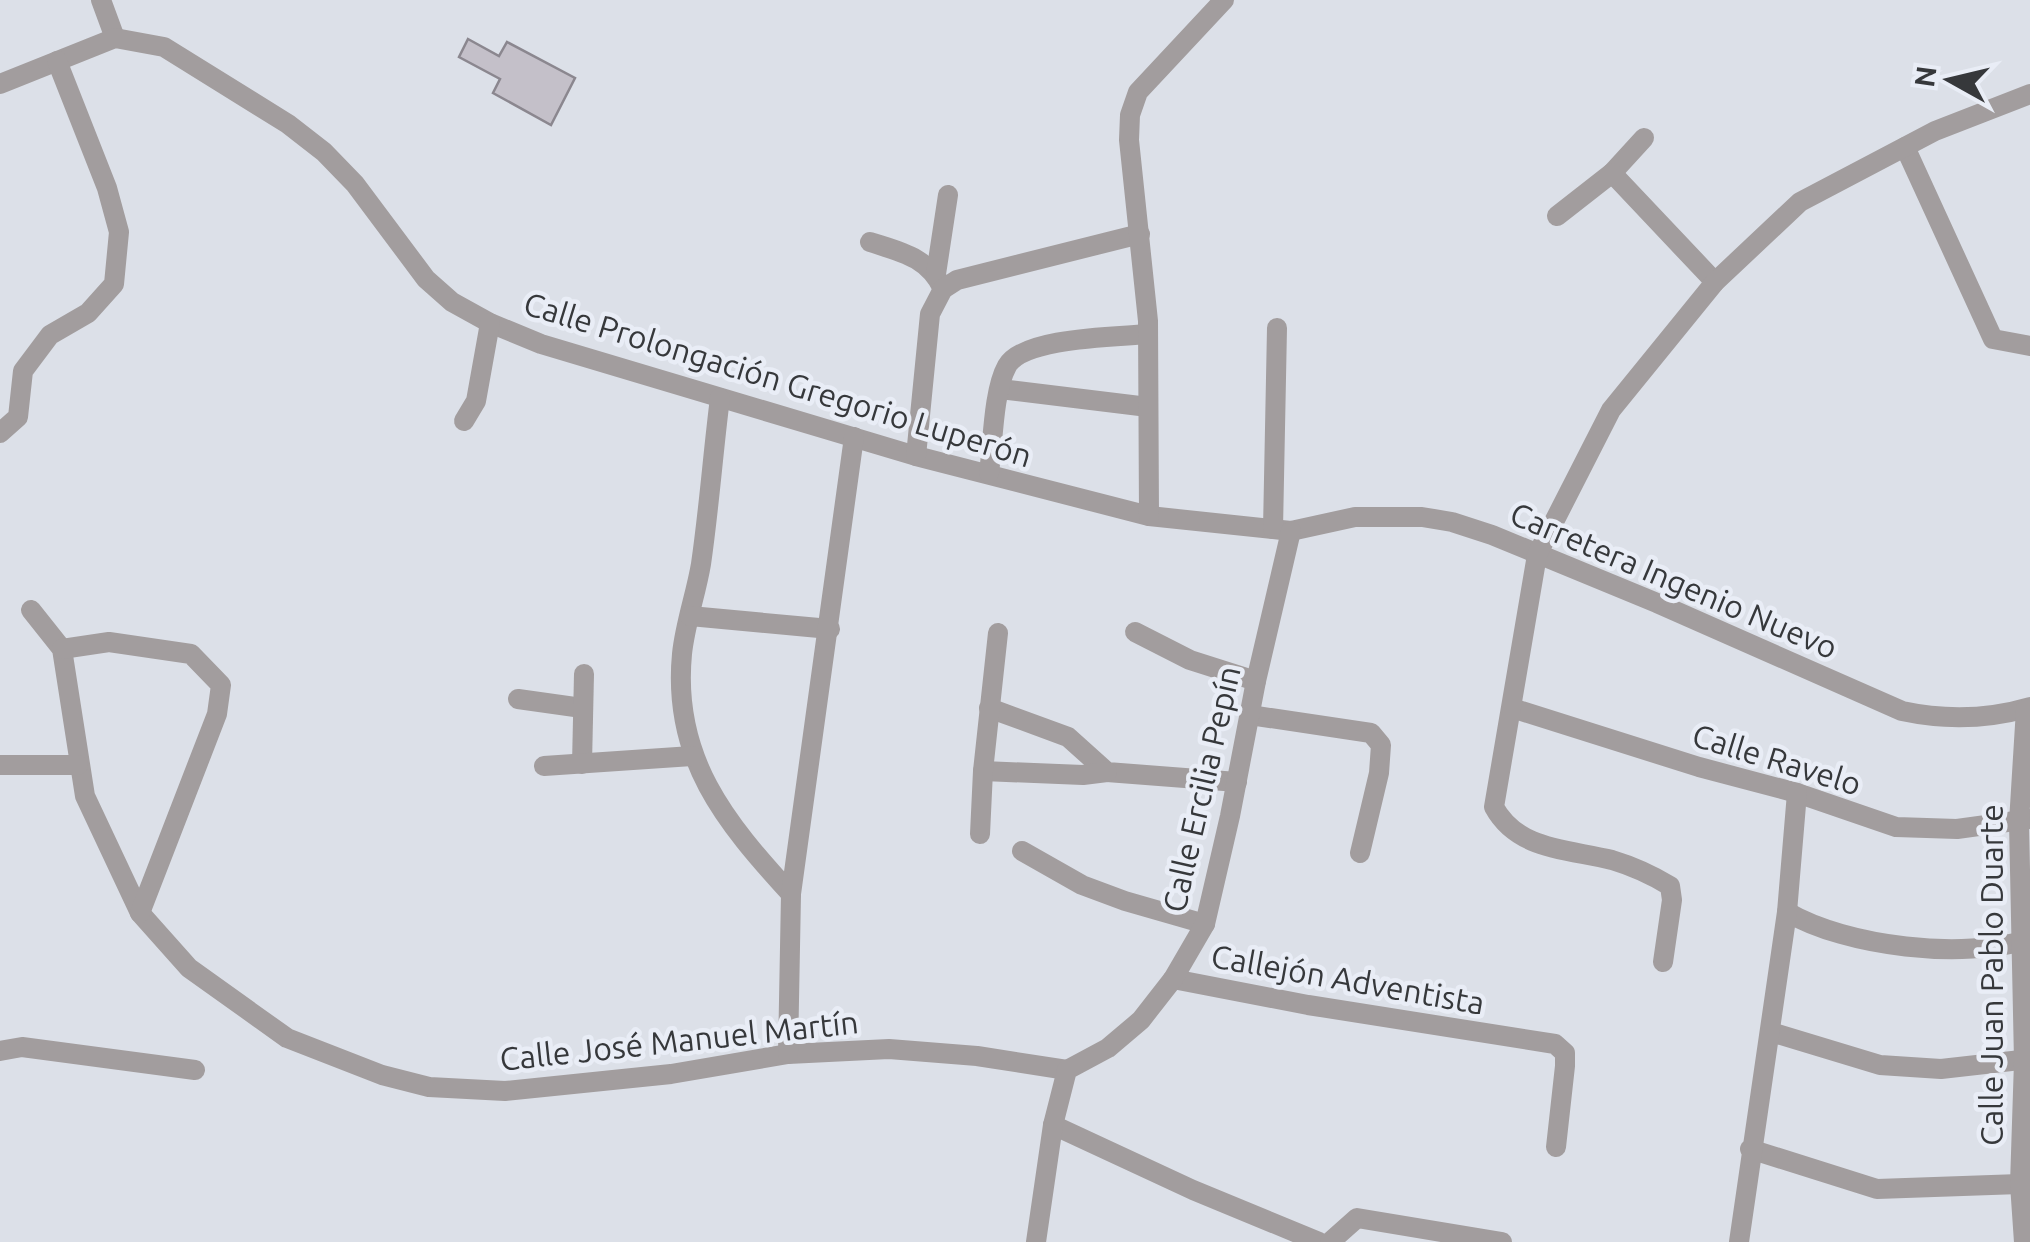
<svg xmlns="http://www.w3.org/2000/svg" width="2030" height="1242" viewBox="0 0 2030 1242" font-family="Ubuntu,sans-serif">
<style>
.building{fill:#c4c0c9;stroke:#8b878f;stroke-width:2.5}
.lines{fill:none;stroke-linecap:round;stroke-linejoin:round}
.minor{stroke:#a29d9e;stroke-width:20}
.labels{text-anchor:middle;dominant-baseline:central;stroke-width:9;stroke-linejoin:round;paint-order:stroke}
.street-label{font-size:32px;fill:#36383b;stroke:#e9edf6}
</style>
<rect width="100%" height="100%" fill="#dce0e8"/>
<polygon class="building" points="468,39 499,56 507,42 575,78 551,125 493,93 500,79 459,57"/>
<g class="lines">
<g class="minor">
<polyline points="101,0 115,38"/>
<path d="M 0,84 L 115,38 L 164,47 L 288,124 L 324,152 L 355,184 L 426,279 L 452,302 L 490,323 L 541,344 L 916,456 L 1149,516 L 1291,531 L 1355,517 L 1422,517 L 1452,522 L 1492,535 L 1657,603 L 1902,711 C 1944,720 1989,719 2030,707"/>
<polyline points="1905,147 1993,339 2030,346"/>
<polyline points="1612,173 1644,138"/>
<polyline points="1557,216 1612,173 1715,282"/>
<path d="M 870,242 C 901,252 928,257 943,289"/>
<polyline points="936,274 948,195"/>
<polyline points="1000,389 1148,407"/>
<path d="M 720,398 C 713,453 709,509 701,564 C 696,594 685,624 682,654 C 672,758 725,822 791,894"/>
<polyline points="464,421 476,401 490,323"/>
<polyline points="0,433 18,417 23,371 50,335 88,313 114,284 119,232 107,188 57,61"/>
<polyline points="916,456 930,314 943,289 957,280 1140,234"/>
<path d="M 989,473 C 993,444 993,391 1007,366 C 1023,337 1117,337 1148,334"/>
<polyline points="1149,516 1148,321 1129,140 1130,115 1138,92 1224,0"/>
<polyline points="1273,529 1277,328"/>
<polyline points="31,610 62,649 85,796 140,913 189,968 287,1038 382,1075 429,1087 505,1091 671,1074 788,1054 889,1049 977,1056 1067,1070"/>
<polyline points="690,616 830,629"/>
<polyline points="1135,632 1190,660 1256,681"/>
<polyline points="62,649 109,642 191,654 221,685 217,714 140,913"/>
<polyline points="518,699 582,708"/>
<polyline points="989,708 1068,737 1107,772 1237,782"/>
<polyline points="1512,708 1699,767 1797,793 1896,827 1957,829 2030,819"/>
<polyline points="1250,715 1371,733 1381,745 1379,773 1360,853"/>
<polyline points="582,764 584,674"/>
<polyline points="0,765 78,765"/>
<polyline points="544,766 692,756"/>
<polyline points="983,771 1083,775 1107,772"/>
<polyline points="980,834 983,771 998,633"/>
<polyline points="1022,851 1082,885 1125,901 1205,924"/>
<path d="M 1787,912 C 1847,947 1963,960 2030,939"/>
<path d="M 1663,962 L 1672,900 L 1670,886 C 1652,875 1632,866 1612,860 C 1569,849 1518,851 1494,807 L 1537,555 L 1611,410 L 1715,282 L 1800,202 L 1935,131 L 2030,94"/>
<polyline points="1173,979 1308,1005 1555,1044 1565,1053 1565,1066 1556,1147"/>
<polyline points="1771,1032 1880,1065 1941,1069 2030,1059"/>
<polyline points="0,1051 22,1047 195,1070"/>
<polyline points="788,1054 791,894 854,437"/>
<polyline points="1053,1125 1193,1190 1319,1242"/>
<polyline points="1750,1149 1877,1189 2020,1184 2030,1180"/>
<polyline points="1036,1242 1053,1125 1067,1070 1108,1048 1141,1020 1173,979 1205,924 1230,816 1256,681 1291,531"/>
<polyline points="1330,1242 1357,1218 1502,1242"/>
<polyline points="1739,1242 1787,912 1797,793"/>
<polyline points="2024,1242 2020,1184 2024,1061 2019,822 2026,709"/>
</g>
</g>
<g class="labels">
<g class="street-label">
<text transform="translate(778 379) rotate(17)">Calle Prolongación Gregorio Luperón</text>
<text transform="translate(1674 580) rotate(23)">Carretera Ingenio Nuevo</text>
<text transform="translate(1777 759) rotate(17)">Calle Ravelo</text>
<text transform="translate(1201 789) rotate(-77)">Calle Ercilia Pepín</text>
<text transform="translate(1991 975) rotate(-90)">Calle Juan Pablo Duarte</text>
<text transform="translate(1348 979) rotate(10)">Callejón Adventista</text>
<text transform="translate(679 1040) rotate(-6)">Calle José Manuel Martín</text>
</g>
</g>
<g transform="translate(1950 80) rotate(278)" stroke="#e9edf6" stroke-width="8" paint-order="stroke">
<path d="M0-8L18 38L0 25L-18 38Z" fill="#36383b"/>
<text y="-15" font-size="28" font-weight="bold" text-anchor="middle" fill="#36383b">N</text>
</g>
</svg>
